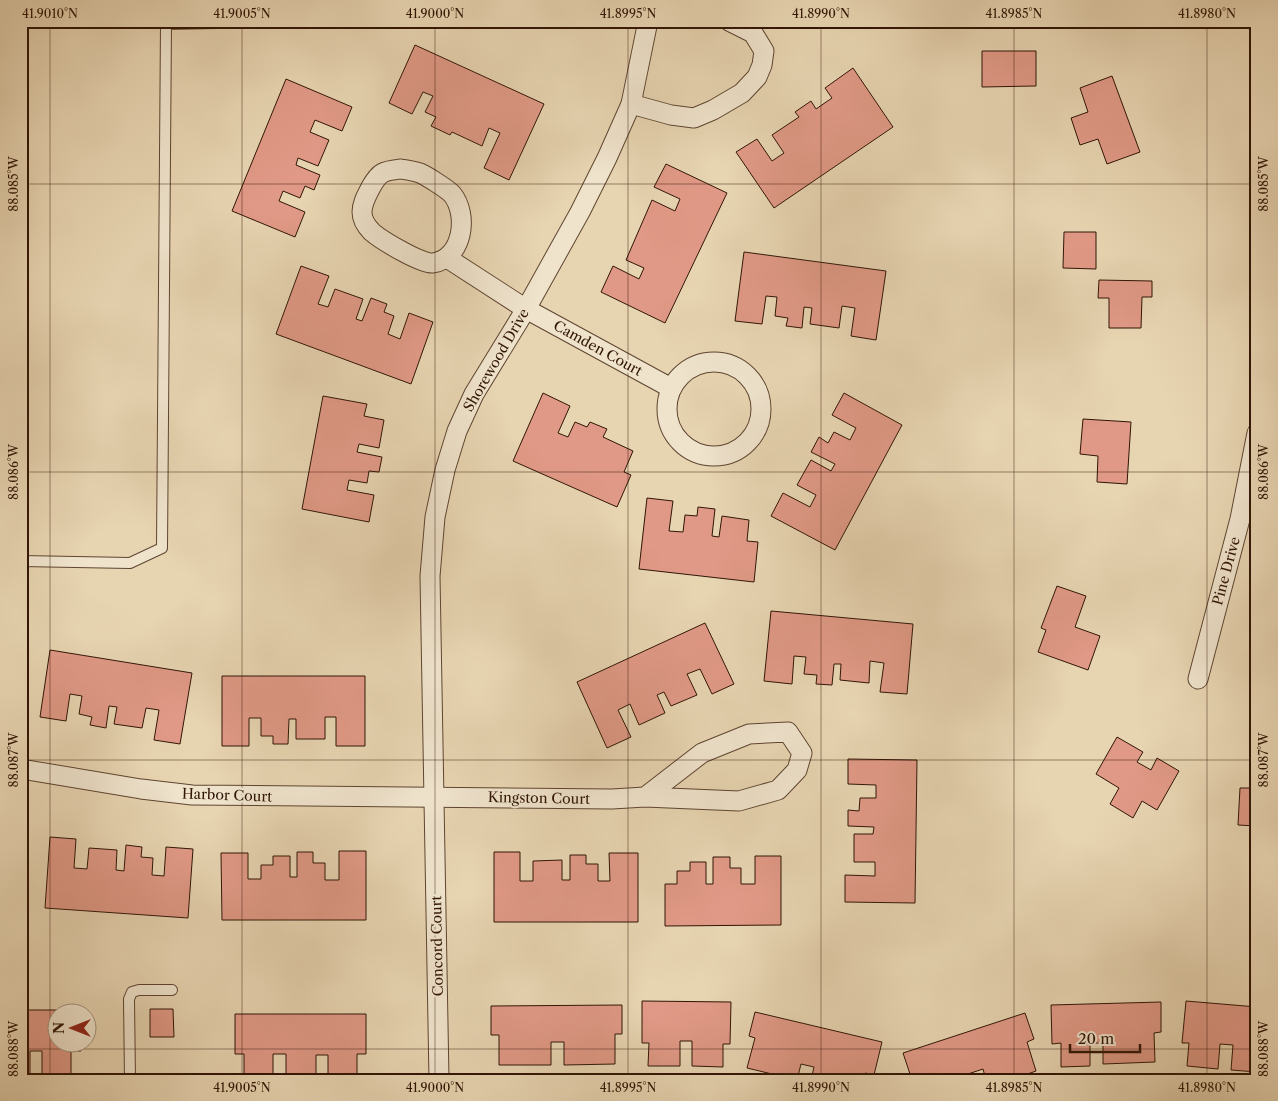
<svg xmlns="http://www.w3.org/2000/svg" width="1278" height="1101" viewBox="0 0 1278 1101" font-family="'Libre Caslon Text',serif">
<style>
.building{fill:#e09986;stroke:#311505}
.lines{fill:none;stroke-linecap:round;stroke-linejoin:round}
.lane-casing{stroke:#5e4530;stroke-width:12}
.street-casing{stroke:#5e4530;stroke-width:21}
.lane{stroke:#efe3cc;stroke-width:10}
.street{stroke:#efe3cc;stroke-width:19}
.ticks{fill:none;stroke:#311505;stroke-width:1;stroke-opacity:0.45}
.labels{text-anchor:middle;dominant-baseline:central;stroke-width:4;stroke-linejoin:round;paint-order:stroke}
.street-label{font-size:14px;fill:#311505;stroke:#efe3cc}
.neatline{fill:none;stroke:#311505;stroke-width:2}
.ticks-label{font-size:12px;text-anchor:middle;fill:#311505}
</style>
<rect width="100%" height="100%" fill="#e7d4b1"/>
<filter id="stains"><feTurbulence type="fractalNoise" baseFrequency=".004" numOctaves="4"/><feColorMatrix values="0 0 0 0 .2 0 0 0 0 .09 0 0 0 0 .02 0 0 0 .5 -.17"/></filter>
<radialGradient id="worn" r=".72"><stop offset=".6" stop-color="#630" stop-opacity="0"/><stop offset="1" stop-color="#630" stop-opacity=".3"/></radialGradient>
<g class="building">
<polygon points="465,21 508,21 467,28"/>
<polygon points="415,45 544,104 509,180 484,168 500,133 489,128 482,146 452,132 450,135 431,126 436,117 425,112 433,96 423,92 412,114 389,103"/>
<polygon points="982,51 1036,51 1036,86 982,87"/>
<polygon points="853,68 893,127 774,208 736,152 757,139 772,161 784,153 772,135 799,117 795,112 811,101 816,109 832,98 825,88"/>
<polygon points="1112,76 1140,152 1107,164 1098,139 1080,145 1071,118 1088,112 1080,88"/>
<polygon points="286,79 352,107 342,131 315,120 310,132 329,140 318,166 298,158 296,165 320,175 314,190 305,186 300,198 283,191 279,201 305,212 295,237 232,211"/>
<polygon points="666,164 727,193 665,323 601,292 613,266 639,279 644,268 626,260 652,200 675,211 680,199 654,187"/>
<polygon points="1064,232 1096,232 1096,269 1063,268"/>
<polygon points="744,252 886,271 876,340 851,336 855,308 842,306 839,328 810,324 812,308 804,307 802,328 786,326 788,318 775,316 777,297 766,296 762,324 735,321"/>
<polygon points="301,266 329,276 318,304 328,307 335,289 363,299 356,319 362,321 371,298 387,304 384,312 394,316 388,334 400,339 409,313 433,322 411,384 276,334"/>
<polygon points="1099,280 1152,281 1152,297 1142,297 1141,328 1109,328 1109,298 1098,298"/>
<polygon points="543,393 570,406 558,433 568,437 575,422 587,427 590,422 607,429 603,437 633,451 624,472 631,475 617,507 513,461"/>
<polygon points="844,393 902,425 835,550 771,516 783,493 810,507 816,495 797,485 811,460 831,471 835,464 811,452 819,437 828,443 834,432 850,440 856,428 832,415"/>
<polygon points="323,396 367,404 364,416 384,420 379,448 359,444 357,452 382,457 379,472 369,471 367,483 349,480 347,490 374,495 369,522 302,509"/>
<polygon points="1083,419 1131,422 1127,484 1097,482 1098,456 1080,454"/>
<polygon points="647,498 673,501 669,531 683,532 685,515 697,516 698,507 715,509 712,536 719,537 722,516 749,520 747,541 758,542 754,582 639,569"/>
<polygon points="1057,586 1086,596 1075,627 1100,636 1088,670 1038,652 1046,630 1041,628"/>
<polygon points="771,611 913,624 907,694 880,692 884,663 870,661 869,683 840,680 841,664 834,664 832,685 816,684 817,675 804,674 806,657 794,656 792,684 764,681"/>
<polygon points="705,623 734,684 712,694 700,669 687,674 697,695 671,706 664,692 657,695 665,713 639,725 630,704 618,710 631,737 607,748 577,682"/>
<polygon points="50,650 192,673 180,744 154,740 159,710 146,708 142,728 114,724 117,707 109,706 106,728 90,725 92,717 79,714 82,696 70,694 66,721 40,717"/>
<polygon points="222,676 365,676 365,746 336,746 336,717 325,717 325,739 296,739 296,719 289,719 288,744 273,744 273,736 261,736 261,718 249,718 249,746 222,746"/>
<polygon points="1117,737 1143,752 1137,762 1151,770 1157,758 1179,771 1157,810 1142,801 1133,818 1110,804 1119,788 1096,774"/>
<polygon points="848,759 917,760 915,903 845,902 845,875 875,876 875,862 854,862 854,834 873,834 874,827 848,826 848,810 859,811 860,798 876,798 876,785 848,784"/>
<polygon points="1240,788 1257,788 1257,826 1238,825"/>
<polygon points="50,837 76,839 74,868 87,869 89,848 117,850 116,870 124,871 126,845 142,847 141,857 153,858 152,875 164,876 166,847 193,849 188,918 45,908"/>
<polygon points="339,851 366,851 366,920 222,920 221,853 248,853 248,879 261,879 261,865 273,865 273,856 290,856 290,877 297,877 297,852 313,852 313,863 325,863 325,880 339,880"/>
<polygon points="494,852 520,852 520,881 533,881 533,861 562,860 562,880 570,880 570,855 586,855 586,864 598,864 598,881 610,881 609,853 638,853 638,922 494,922"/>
<polygon points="755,856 781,856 781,925 665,926 665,884 677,884 677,871 690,871 690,862 706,862 706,884 713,884 713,857 730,857 730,868 741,868 741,884 755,884"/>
<polygon points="642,1001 731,1002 730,1044 723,1044 723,1067 692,1066 692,1041 680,1041 680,1066 648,1066 649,1043 642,1043"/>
<polygon points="1186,1001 1257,1007 1257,1072 1231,1070 1233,1045 1220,1044 1218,1069 1187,1066 1189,1043 1182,1043"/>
<polygon points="1161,1002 1161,1032 1154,1033 1155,1062 1103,1064 1103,1043 1090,1043 1090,1066 1061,1067 1061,1043 1052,1044 1051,1005"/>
<polygon points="622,1005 622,1034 615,1034 615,1064 564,1065 564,1042 551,1042 551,1065 499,1065 499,1035 491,1035 491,1006"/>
<polygon points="150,1009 173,1009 174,1037 150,1037"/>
<polygon points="21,1010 81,1010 81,1014 58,1014 58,1044 81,1044 81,1051 71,1051 71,1075 42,1075 42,1051 30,1051 30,1074 21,1074"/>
<polygon points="755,1012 882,1042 874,1075 865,1073 864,1080 811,1080 814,1067 801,1064 797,1080 747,1068 755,1038 749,1036"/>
<polygon points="1025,1013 1034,1039 1027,1042 1036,1071 1011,1080 986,1080 983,1069 968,1074 970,1080 917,1080 916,1076 911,1077 903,1053"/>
<polygon points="235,1014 366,1014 366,1054 357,1054 357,1079 328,1079 328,1055 316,1055 316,1078 286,1078 286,1054 273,1054 273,1077 244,1076 244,1054 235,1054"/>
</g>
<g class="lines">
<g class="lane-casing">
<g id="lane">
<polyline points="21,561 130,563 162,548 166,24 316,21"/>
<polyline points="130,1080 129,999 132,992 139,990 172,990"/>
</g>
</g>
<g class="street-casing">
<g id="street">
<polyline points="1257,21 1257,23"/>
<polyline points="631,104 671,115 694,118 713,110 742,93 757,77 762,65 764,51 753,33 729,21"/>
<path d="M 401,169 C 407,170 414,171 420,173 C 427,176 447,189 452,194 C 469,215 463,258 433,263 C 423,265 381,240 372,232 C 367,227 362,220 362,212 C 362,203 367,195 371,187 C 380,171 384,171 401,169 Z"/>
<polyline points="447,258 526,309 671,388"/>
<circle cx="714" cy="409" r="47"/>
<polyline points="1198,679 1240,519 1257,433"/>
<polyline points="21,769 141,789 192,795 612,799 645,797 739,801 778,790 797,770 802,753 788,732 749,734 702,753 645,797"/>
<polyline points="439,1080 430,576 435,517 445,470 457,431 474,394 526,309 580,212 607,158 631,104 648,21"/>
</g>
</g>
<use href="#lane" class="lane"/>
<use href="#street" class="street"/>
</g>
<path class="ticks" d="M 50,21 L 50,1080M 242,21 L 242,1080M 435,21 L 435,1080M 628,21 L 628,1080M 821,21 L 821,1080M 1014,21 L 1014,1080M 1207,21 L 1207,1080M 21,184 L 1257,184M 21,472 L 1257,472M 21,760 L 1257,760M 21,1049 L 1257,1049"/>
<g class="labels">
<g class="street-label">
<text transform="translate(598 348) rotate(29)">Camden Court</text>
<text transform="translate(496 360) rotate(-60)">Shorewood Drive</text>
<text transform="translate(1226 571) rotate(-75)">Pine Drive</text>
<text transform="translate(227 795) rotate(2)">Harbor Court</text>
<text transform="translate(539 798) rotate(1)">Kingston Court</text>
<text transform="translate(437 946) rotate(-91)">Concord Court</text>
</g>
</g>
<rect width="1278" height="1101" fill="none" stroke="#e7d4b1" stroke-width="55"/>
<g transform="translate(72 1028) rotate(270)"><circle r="24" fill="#efe3cc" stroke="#a3917c"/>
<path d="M0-4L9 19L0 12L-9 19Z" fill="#8f2418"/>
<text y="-8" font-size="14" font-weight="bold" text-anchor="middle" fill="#311505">N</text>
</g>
<path d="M1070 1044v8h70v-8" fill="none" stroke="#311505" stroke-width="2.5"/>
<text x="1078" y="1044" font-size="15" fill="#311505" stroke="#efe3cc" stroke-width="4" paint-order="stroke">20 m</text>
<rect x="28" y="28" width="1222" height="1046" class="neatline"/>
<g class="ticks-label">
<text x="50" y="18">41.9010°N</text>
<text x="242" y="18">41.9005°N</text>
<text x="435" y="18">41.9000°N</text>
<text x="628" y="18">41.8995°N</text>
<text x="821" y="18">41.8990°N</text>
<text x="1014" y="18">41.8985°N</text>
<text x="1207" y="18">41.8980°N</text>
<text transform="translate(1264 184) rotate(-90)" y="4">88.085°W</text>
<text transform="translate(14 184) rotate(-90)" y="4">88.085°W</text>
<text transform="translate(1264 472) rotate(-90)" y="4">88.086°W</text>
<text transform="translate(14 472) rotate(-90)" y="4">88.086°W</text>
<text transform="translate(1264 760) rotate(-90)" y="4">88.087°W</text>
<text transform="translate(14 760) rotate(-90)" y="4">88.087°W</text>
<text transform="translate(1264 1049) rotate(-90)" y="4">88.088°W</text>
<text transform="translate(14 1049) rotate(-90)" y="4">88.088°W</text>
<text x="242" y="1092">41.9005°N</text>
<text x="435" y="1092">41.9000°N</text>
<text x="628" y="1092">41.8995°N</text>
<text x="821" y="1092">41.8990°N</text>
<text x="1014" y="1092">41.8985°N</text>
<text x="1207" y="1092">41.8980°N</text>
</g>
<rect width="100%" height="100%" filter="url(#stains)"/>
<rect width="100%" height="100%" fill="url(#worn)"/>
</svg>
